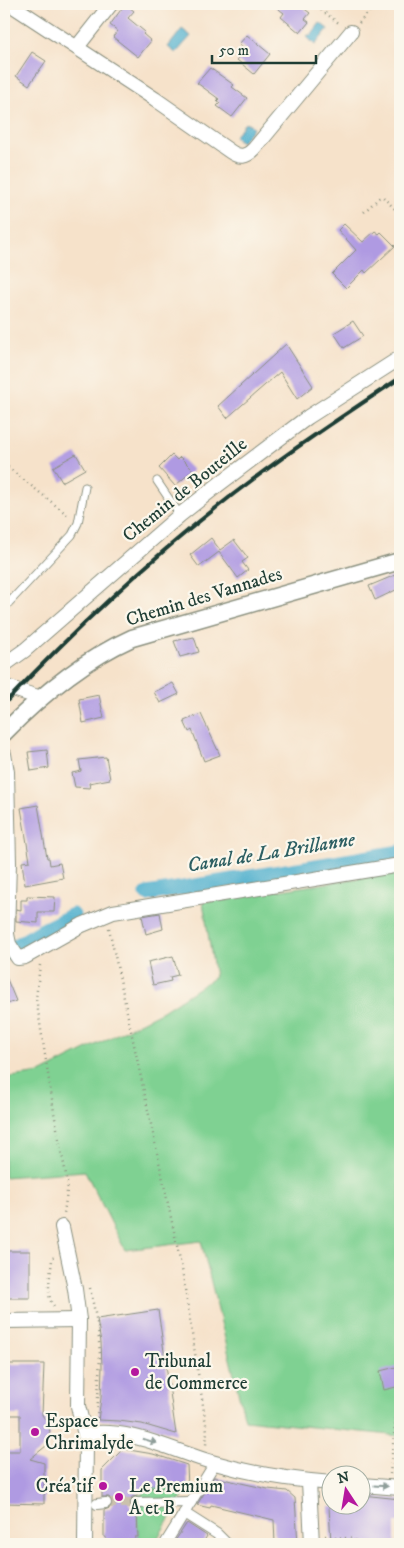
<svg xmlns="http://www.w3.org/2000/svg" width="404" height="1548" viewBox="0 0 404 1548" font-family="'IM FELL DW Pica',serif">
<style>
.green{fill:#7fd192;stroke:#4f8763}
.water{fill:#4eafcd;stroke:#367680}
.lines{fill:none;stroke-linecap:round;stroke-linejoin:round}
.canal{stroke:#4eafcd;stroke-width:15}
.building{fill:#af9ae2}
.pedestrian-tunnel{stroke:#cbc1ac;stroke-width:10;stroke-dasharray:10 5;stroke-linecap:butt}
.service-casing{stroke:#8a907f;stroke-width:9}
.pedestrian-casing{stroke:#8a907f;stroke-width:12}
.minor-casing{stroke:#8a907f;stroke-width:16}
.tertiary-casing{stroke:#8a907f;stroke-width:19}
.path{stroke:#8a907f;stroke-width:2.5;stroke-dasharray:1 4;stroke-linecap:butt}
.service{stroke:#fff;stroke-width:7}
.pedestrian{stroke:#fff;stroke-width:10}
.minor{stroke:#fff;stroke-width:14}
.tertiary{stroke:#fff;stroke-width:16}
.rail{stroke:#1f3d34;stroke-width:4}
.oneway{fill:#8f9e9a}
.poi-dot{fill:#b5179e;stroke:#fbf7ec;stroke-width:2}
.labels{text-anchor:middle;dominant-baseline:central;stroke-width:4.5;stroke-linejoin:round;paint-order:stroke}
.street-label{font-size:19px;fill:#1f3d34;stroke:#fbf7ec}
.poi-label{font-size:19px;fill:#1f3d34;stroke:#fbf7ec;text-anchor:start}
.water-label{font-size:20px;font-style:italic;fill:#2d5f62;stroke:#fbf7ec}
</style>
<rect width="100%" height="100%" fill="#fbf7ec"/>
<filter id="ink" filterUnits="userSpaceOnUse"><feTurbulence type="fractalNoise" baseFrequency=".02" numOctaves="2"/><feDisplacementMap in="SourceGraphic" scale="10" xChannelSelector="R" yChannelSelector="G"/><feConvolveMatrix kernelMatrix="1 2 1 2 8 2 1 2 1" color-interpolation-filters="sRGB"/></filter>
<filter id="wash" filterUnits="userSpaceOnUse"><feTurbulence type="fractalNoise" baseFrequency=".0096" numOctaves="4" result="noise"/><feDisplacementMap in="SourceGraphic" scale="20" xChannelSelector="R" yChannelSelector="G"/><feGaussianBlur stdDeviation="1.12" result="paint"/><feColorMatrix in="noise" values="0 0 0 0 0 0 0 0 0 0 0 0 0 0 0 0 0 1.4 0 .05"/><feComposite in="paint" operator="in"/></filter>
<g filter="url(#wash)">
<rect width="100%" height="100%" fill="#f6e2ca"/>
<g class="green">
<polygon points="400,872 400,1436 245,1420 201,1241 125,1250 85,1171 4,1177 4,1078 40,1073 163,1011 215,977 203,902"/>
<polygon points="143,1488 188,1488 154,1544 135,1544 135,1537 138,1537 136,1499 137,1495 143,1495"/>
</g>
<g class="water">
<polygon points="320,23 328,29 315,45 307,37 308,35 311,35"/>
<polygon points="182,29 191,36 176,53 168,47"/>
<polygon points="245,123 251,125 253,128 242,142 234,137"/>
</g>
<g class="lines">
<g class="canal">
<polyline points="147,894 400,852"/>
<polyline points="4,953 43,930 73,915"/>
</g>
</g>
<g id="blocks">
<g class="building">
<polygon points="125,4 134,11 128,18 145,32 143,34 151,41 138,57 113,37 118,31 110,25"/>
<polygon points="272,4 298,4 310,13 305,19 309,22 300,33 281,17 284,13"/>
<polygon points="247,35 270,54 254,74 237,60 246,50 239,44"/>
<polygon points="32,52 46,61 29,85 16,76"/>
<polygon points="210,68 234,85 232,87 247,98 232,117 217,106 220,103 217,101 219,99 197,83"/>
<polygon points="344,224 363,242 375,231 379,234 381,232 395,246 366,273 364,270 346,288 332,274 356,250 338,230"/>
<polygon points="353,321 363,336 344,348 334,333"/>
<polygon points="286,344 313,386 297,399 280,372 227,418 218,406"/>
<polygon points="76,454 85,469 62,482 53,467"/>
<polygon points="172,455 177,460 180,457 193,470 175,486 159,468"/>
<polygon points="211,538 220,550 234,540 248,558 242,562 248,570 238,578 219,552 199,567 190,555"/>
<polygon points="400,573 400,588 375,600 369,586"/>
<polygon points="194,637 199,652 180,657 174,641"/>
<polygon points="173,683 179,694 160,703 154,692"/>
<polygon points="99,695 104,718 83,723 79,699"/>
<polygon points="201,714 220,755 204,761 192,730 189,732 184,721"/>
<polygon points="47,750 49,768 31,771 28,752"/>
<polygon points="106,757 110,779 89,783 90,788 75,787 72,773 81,771 79,760"/>
<polygon points="38,805 47,858 49,858 50,865 60,863 63,878 25,885 22,862 30,861 21,808"/>
<polygon points="27,896 55,897 54,912 38,912 38,923 16,921 16,909 21,910 21,900 27,900"/>
<polygon points="160,913 163,929 146,934 142,916"/>
<polygon points="173,956 178,975 170,977 171,981 153,985 148,962"/>
<polygon points="4,972 16,1001 4,1005"/>
<polygon points="4,1251 30,1251 30,1298 5,1298"/>
<polygon points="158,1310 176,1434 142,1424 119,1421 98,1420 101,1398 102,1366 101,1342 97,1319"/>
<polygon points="4,1364 44,1364 42,1415 49,1424 50,1435 46,1446 30,1459 44,1463 44,1504 4,1503 4,1451 20,1451 20,1415 4,1415"/>
<polygon points="400,1366 400,1386 384,1390 380,1371"/>
<polygon points="123,1449 153,1454 187,1465 188,1488 143,1488 143,1492 137,1491 137,1496 132,1497 129,1503 132,1509 137,1510 138,1537 135,1537 135,1544 106,1544 106,1537 104,1537 104,1510 110,1508 113,1503 109,1497 102,1497 102,1470"/>
<polygon points="214,1477 268,1489 287,1491 295,1498 298,1544 275,1544 274,1520 211,1505 210,1508 197,1505"/>
<polygon points="362,1495 400,1499 400,1522 395,1522 395,1544 331,1544 329,1506 362,1506"/>
<polygon points="187,1523 207,1536 202,1544 173,1544"/>
</g>
</g>
</g>
<g filter="url(#ink)">
<use href="#blocks" fill-opacity="0" stroke="#8a907f" stroke-width="1"/>
<g class="lines">
<polyline class="pedestrian-tunnel" points="106,1503 136,1503"/>
<g class="service-casing">
<g id="service">
<polyline points="157,481 180,515"/>
<polyline points="4,608 72,535 78,523 85,487"/>
</g>
</g>
<g class="pedestrian-casing">
<g id="pedestrian">
<polyline points="136,1503 191,1502"/>
<polyline points="97,1504 106,1503"/>
<polyline points="184,1513 217,1534 227,1544"/>
<polyline points="165,1544 215,1463"/>
</g>
</g>
<g class="minor-casing">
<g id="minor">
<path d="M 10,4 L 155,99 L 231,152 C 240,158 246,157 254,149 L 351,32"/>
<polyline points="77,47 111,4"/>
<polyline points="4,665 25,650 180,515 218,485 308,417 400,358"/>
<polyline points="4,686 41,698"/>
<polyline points="4,754 7,772 9,863 7,934 9,944 18,958 25,957 82,925 113,912 400,865"/>
<polyline points="62,1227 75,1289 79,1320 78,1406 86,1439 85,1544"/>
<polyline points="4,1321 79,1320"/>
<path d="M 86,1434 C 131,1427 172,1451 215,1463 C 253,1474 292,1480 332,1483"/>
<polyline points="309,1481 312,1544"/>
<polyline points="362,1485 400,1488"/>
</g>
</g>
<g class="tertiary-casing">
<path id="tertiary" d="M 4,733 C 41,695 83,660 132,638 L 400,561"/>
</g>
<g class="path">
<polyline points="313,4 340,24"/>
<polyline points="359,23 376,4"/>
<polyline points="364,212 379,198 383,197 400,214"/>
<polyline points="4,464 69,516"/>
<polyline points="109,928 182,1269 207,1431 206,1445"/>
<polyline points="40,965 36,998 55,1118 68,1185 64,1213"/>
<polyline points="90,1288 98,1328 100,1355 97,1421"/>
<path d="M 54,1306 C 44,1296 52,1271 52,1258 L 56,1257"/>
<polyline points="390,1474 397,1406"/>
<polyline points="325,1536 354,1539 356,1544"/>
</g>
<use href="#service" class="service"/>
<use href="#pedestrian" class="pedestrian"/>
<use href="#minor" class="minor"/>
<use href="#tertiary" class="tertiary"/>
<path class="rail" d="M 4,704 C 87,616 179,532 278,461 C 318,432 359,405 400,378"/>
</g>
<defs><path id="oneway-solid" d="M-6-.8H1V-3.2L6.5 0L1 3.2V.8H-6Z" transform="scale(1.25)"/></defs>
<g class="oneway">
<use href="#oneway-solid" transform="translate(150 1441) rotate(18)"/>
<use href="#oneway-solid" transform="translate(381 1486) rotate(4)"/>
</g>
</g>
<g class="poi-dot">
<circle cx="135" cy="1372" r="5"/>
<circle cx="35" cy="1432" r="5"/>
<circle cx="103" cy="1486" r="5"/>
<circle cx="119" cy="1497" r="5"/>
</g>
<g class="labels">
<g class="street-label">
<text transform="translate(185 490) rotate(-39)">Chemin de Bouteille</text>
<text transform="translate(204 597) rotate(-17)">Chemin des Vannades</text>
</g>
<g class="poi-label">
<text x="145" y="1361">Tribunal<tspan x="145" dy="22">de Commerce</tspan></text>
<text x="45" y="1421">Espace<tspan x="45" dy="22">Chrimalyde</tspan></text>
<text x="93" y="1486" text-anchor="end">Créa'tif</text>
<text x="129" y="1486">Le Premium<tspan x="129" dy="22">A et B</tspan></text>
</g>
<g class="water-label">
<text transform="translate(271 853) rotate(-9)">Canal de La Brillanne</text>
</g>
</g>
<rect width="404" height="1548" fill="none" stroke="#fbf7ec" stroke-width="20"/>
<g transform="translate(346 1490) rotate(348)"><circle r="24" fill="#fbf7ec" stroke="#a3ada2"/>
<path d="M0-4L9 19L0 12L-9 19Z" fill="#b5179e"/>
<text y="-8" font-size="14" font-weight="bold" text-anchor="middle" fill="#1f3d34">N</text>
</g>
<path d="M212 55v8h104v-8" fill="none" stroke="#1f3d34" stroke-width="2.5"/>
<text x="219" y="55" font-size="15" fill="#1f3d34" stroke="#fbf7ec" stroke-width="4" paint-order="stroke">50 m</text>
</svg>
